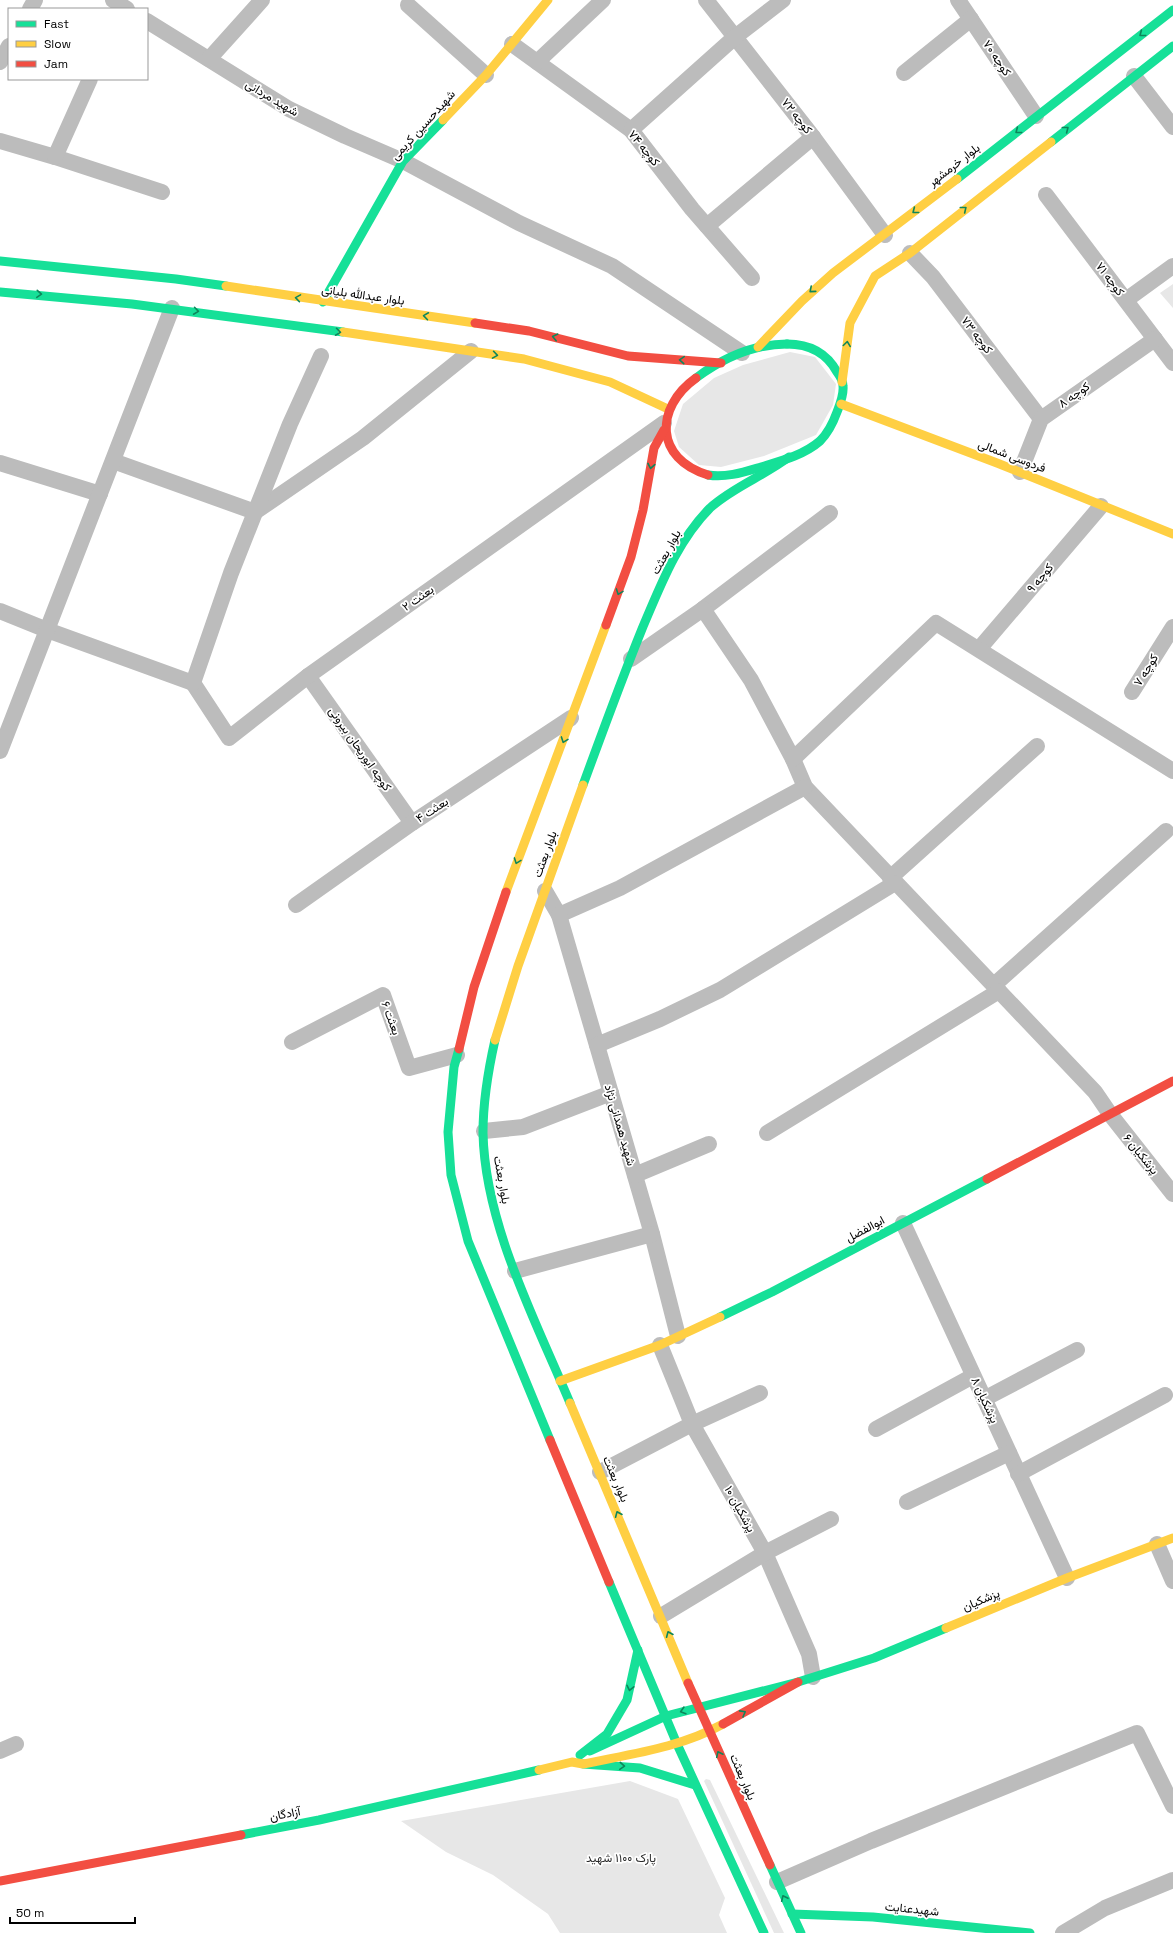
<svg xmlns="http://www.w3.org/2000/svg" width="1173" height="1933" viewBox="0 0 1173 1933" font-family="'Space Grotesk',Vazirmatn,sans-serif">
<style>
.green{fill:#e7e7e7}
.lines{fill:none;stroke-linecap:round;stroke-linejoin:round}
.street{stroke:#bcbcbc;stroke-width:16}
.fast{stroke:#16e098;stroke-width:9}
.slow{stroke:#ffcf43;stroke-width:9}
.jam{stroke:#f24e42;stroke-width:9}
.oneway{stroke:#0d865b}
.labels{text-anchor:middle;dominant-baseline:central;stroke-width:3.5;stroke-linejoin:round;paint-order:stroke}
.street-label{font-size:12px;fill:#000;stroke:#fff}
.park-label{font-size:12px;fill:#2b2b2b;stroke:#fff}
</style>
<rect width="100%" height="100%" fill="#fff"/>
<g class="green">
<polygon points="1173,284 1173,308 1160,293"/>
<polygon points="790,352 815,357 836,384 833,405 816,435 764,456 721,467 699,465 679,447 674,431 683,404 714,378 743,365"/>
<polygon points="706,1779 710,1780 784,1933 774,1933 704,1781"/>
<polygon points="630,1781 678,1799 725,1898 719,1915 727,1933 560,1933 548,1914 493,1875 446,1852 401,1821"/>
</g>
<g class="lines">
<g class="street">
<polyline points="113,0 127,9"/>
<polyline points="706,0 813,137 885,235"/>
<polyline points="958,0 1036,116"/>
<polyline points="408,5 486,75"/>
<polyline points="30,9 35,0"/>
<polyline points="147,21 289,109 345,136 403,161 519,223 612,266 742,353"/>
<polyline points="512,44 631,130 692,209 752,278"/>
<polyline points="209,59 262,0"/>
<polyline points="0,62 9,46"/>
<polyline points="537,62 603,0"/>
<polyline points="904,73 971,19"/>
<polyline points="1134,76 1173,127"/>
<polyline points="631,130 735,37 783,0"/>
<polyline points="0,141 55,157 162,192"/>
<polyline points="55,157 90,79"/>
<polyline points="1046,195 1173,363"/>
<polyline points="707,226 813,137"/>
<polyline points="910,253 933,277 1041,419"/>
<polyline points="1126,300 1173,266"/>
<polyline points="113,461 255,512 363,438 471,351"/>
<polyline points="0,463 100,494"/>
<polyline points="1020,472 1041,419 1155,339"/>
<polyline points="703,609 830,513"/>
<polyline points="0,611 47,630 193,683"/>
<polyline points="979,649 1101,506"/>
<polyline points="631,659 703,609 751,680 793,759 805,787 1095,1092 1110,1114 1173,1194"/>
<polyline points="308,676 412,823"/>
<polyline points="193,683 229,738 308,676 664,423"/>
<polyline points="193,683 231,573 290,424 321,356"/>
<polyline points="1132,692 1173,627"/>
<polyline points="0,751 172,308"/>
<polyline points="793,759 936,623 1173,771"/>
<polyline points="890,878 1037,746"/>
<polyline points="545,891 559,915 620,888 805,787"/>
<polyline points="296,905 412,823 571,718"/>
<polyline points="559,915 652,1234 678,1336"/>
<polyline points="994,985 1166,831"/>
<polyline points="292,1042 383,995 409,1068 457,1055"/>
<polyline points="597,1045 660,1019 720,990 895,883"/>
<polyline points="484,1131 523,1127 611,1093"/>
<polyline points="767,1133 999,991"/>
<polyline points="635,1175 709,1144"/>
<polyline points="903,1223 1067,1578"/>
<polyline points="515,1271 652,1234"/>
<polyline points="660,1345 692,1424 765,1553 809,1654 813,1677"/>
<polyline points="984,1399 1077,1350"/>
<polyline points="876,1429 973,1376"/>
<polyline points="600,1472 692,1424 760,1393"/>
<polyline points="1018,1474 1165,1395"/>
<polyline points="907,1502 1009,1453"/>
<polyline points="1157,1544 1173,1581"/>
<polyline points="661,1616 765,1553 831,1519"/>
<polyline points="0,1751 16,1744"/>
<polyline points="777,1882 871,1841 1137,1733 1173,1806"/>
<polyline points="1063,1933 1105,1908 1173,1880"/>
</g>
<g class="fast">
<polyline points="1051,142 1173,46"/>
<polyline points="957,179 1173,10"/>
<polyline points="0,261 176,279 226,286"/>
<polyline points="0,292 132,304 343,332"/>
<polyline points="323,302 403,161 443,120"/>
<path d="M 696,378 C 723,358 753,344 787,344"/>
<path d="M 708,475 C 726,478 744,472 761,467 C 781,461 804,455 820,441 C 828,433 833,423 837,412 C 840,404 844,395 843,386 C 843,381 840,376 837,372 C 826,352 809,344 787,344"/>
<path d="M 583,785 C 602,733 621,681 642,629 C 660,587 677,541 710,508 C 733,487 764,476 789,457"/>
<path d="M 495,1040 C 488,1071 483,1101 483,1133 C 485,1225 535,1319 570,1403"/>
<polyline points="459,1049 454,1067 448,1132 451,1175 468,1241 550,1440"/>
<polyline points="720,1317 772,1292 987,1179"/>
<polyline points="609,1582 677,1744 764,1933"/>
<polyline points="590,1751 666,1716 798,1682 874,1658 946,1628"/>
<polyline points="580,1755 607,1734 627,1700 638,1650"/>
<polyline points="583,1764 640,1768 695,1785"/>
<polyline points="241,1835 319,1820 539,1770"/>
<polyline points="770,1865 801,1933"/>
<polyline points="792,1914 873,1917 1030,1933"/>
</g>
<g class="slow">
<polyline points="443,120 486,75 548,0"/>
<polyline points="226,286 475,323"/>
<polyline points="343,332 524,359 610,382 668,409"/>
<polyline points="758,347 802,301 833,273 957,179"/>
<polyline points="842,382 850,323 875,276 910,253 1051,142"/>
<polyline points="841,404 997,463 1173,534"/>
<polyline points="506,892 606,625"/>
<polyline points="495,1040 518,966 583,785"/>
<polyline points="560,1381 660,1345 720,1317"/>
<polyline points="570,1403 688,1683"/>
<polyline points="946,1628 1067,1578 1173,1538"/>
<path d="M 539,1770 L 572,1762 L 583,1764 C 630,1754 680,1748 723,1724"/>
</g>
<g class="jam">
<polyline points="475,323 529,331 628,356 721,363"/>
<path d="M 696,378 C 654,408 655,459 708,475"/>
<polyline points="606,625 631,557 643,510 654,448 664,430"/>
<polyline points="459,1049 474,987 506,892"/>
<polyline points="987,1179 1173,1081"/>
<polyline points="550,1440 609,1582"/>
<polyline points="688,1683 770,1865"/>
<polyline points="723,1724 798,1682"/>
<polyline points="0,1881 241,1835"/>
</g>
</g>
<defs><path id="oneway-chevron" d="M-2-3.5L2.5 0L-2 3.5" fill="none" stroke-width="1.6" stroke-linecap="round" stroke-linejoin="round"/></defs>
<g class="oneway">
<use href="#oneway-chevron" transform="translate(1142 34) rotate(142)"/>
<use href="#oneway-chevron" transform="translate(1066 129) rotate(-38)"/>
<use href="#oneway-chevron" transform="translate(1018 131) rotate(142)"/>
<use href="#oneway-chevron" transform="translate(964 209) rotate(-39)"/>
<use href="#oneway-chevron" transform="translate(915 211) rotate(142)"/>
<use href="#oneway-chevron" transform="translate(812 290) rotate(139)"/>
<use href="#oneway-chevron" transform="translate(39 294) rotate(4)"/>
<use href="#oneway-chevron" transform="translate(298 298) rotate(-171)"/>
<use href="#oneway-chevron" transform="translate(196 311) rotate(8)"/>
<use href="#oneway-chevron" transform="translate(426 316) rotate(-172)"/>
<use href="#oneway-chevron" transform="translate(338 332) rotate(8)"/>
<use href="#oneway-chevron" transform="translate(555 337) rotate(-167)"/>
<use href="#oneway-chevron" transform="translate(847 344) rotate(-82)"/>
<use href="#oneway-chevron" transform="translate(495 355) rotate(9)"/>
<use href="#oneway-chevron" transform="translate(682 360) rotate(-176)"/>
<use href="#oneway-chevron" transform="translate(651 466) rotate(100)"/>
<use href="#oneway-chevron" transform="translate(619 592) rotate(110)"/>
<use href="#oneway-chevron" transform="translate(564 740) rotate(110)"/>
<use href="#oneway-chevron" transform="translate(517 861) rotate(110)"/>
<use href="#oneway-chevron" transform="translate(618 1514) rotate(-113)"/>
<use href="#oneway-chevron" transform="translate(669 1634) rotate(-113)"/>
<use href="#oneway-chevron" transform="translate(630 1688) rotate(102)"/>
<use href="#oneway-chevron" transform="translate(683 1711) rotate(164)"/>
<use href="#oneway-chevron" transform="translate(743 1713) rotate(-29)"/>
<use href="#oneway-chevron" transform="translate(719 1754) rotate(-116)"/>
<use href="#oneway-chevron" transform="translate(622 1766) rotate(4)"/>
<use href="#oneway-chevron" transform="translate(784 1898) rotate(-115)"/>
</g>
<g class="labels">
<g class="street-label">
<text transform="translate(997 58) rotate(56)">کوچه ۷۰</text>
<text transform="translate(272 98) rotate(31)">شهید مردانی</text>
<text transform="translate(797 116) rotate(52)">کوچه ۷۲</text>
<text transform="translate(423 125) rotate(-48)">شهیدحسین کریمی</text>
<text transform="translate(644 148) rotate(51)">کوچه ۷۴</text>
<text transform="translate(954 165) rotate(-38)">بلوار خرمشهر</text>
<text transform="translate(1110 279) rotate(53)">کوچه ۷۱</text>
<text transform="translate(363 295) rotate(8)">بلوار عبدالله بلیانی</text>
<text transform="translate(977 335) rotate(53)">کوچه ۷۳</text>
<text transform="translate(1074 395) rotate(-35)">کوچه ۸</text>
<text transform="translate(1012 456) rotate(21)">فردوسی شمالی</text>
<text transform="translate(666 552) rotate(-61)">بلوار بعثت</text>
<text transform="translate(1040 578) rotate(-50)">کوچه ۹</text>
<text transform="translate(418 598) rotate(-35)">بعثت ۲</text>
<text transform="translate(1146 670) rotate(-58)">کوچه ۷</text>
<text transform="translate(360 749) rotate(55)">کوچه ابوریحان بیرونی</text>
<text transform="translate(432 810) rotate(-33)">بعثت ۴</text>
<text transform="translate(545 854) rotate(-70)">بلوار بعثت</text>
<text transform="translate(391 1018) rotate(70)">بعثت ۶</text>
<text transform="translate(620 1125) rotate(74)">شهید همدانی نژاد</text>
<text transform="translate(1141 1154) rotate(51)">پزشکیان ۶</text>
<text transform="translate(502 1180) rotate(80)">بلوار بعثت</text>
<text transform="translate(865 1229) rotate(-28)">ابوالفضل</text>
<text transform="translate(985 1400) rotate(65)">پزشکیان ۸</text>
<text transform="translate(616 1479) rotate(67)">بلوار بعثت</text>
<text transform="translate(740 1509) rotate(61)">پزشکیان ۱۰</text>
<text transform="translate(981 1600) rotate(-23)">پزشکیان</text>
<text transform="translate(743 1777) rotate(67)">بلوار بعثت</text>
<text transform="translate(285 1814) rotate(-11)">آزادگان</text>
<text transform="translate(912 1909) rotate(6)">شهیدعنایت</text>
</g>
<g class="park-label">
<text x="621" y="1858">پارک ۱۱۰۰ شهید</text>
</g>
</g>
<rect x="8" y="8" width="140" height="72" fill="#ffffff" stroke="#999999"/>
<rect x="16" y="21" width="20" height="6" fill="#16e098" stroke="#999999"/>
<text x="44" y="28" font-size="12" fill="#000000">Fast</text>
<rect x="16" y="41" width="20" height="6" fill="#ffcf43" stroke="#999999"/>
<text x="44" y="48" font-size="12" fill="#000000">Slow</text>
<rect x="16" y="61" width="20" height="6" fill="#f24e42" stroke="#999999"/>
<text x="44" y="68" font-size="12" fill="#000000">Jam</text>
<path d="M10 1917v6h125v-6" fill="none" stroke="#000000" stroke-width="2"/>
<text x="16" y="1917" font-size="12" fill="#000000" stroke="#ffffff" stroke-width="3" paint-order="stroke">50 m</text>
</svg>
